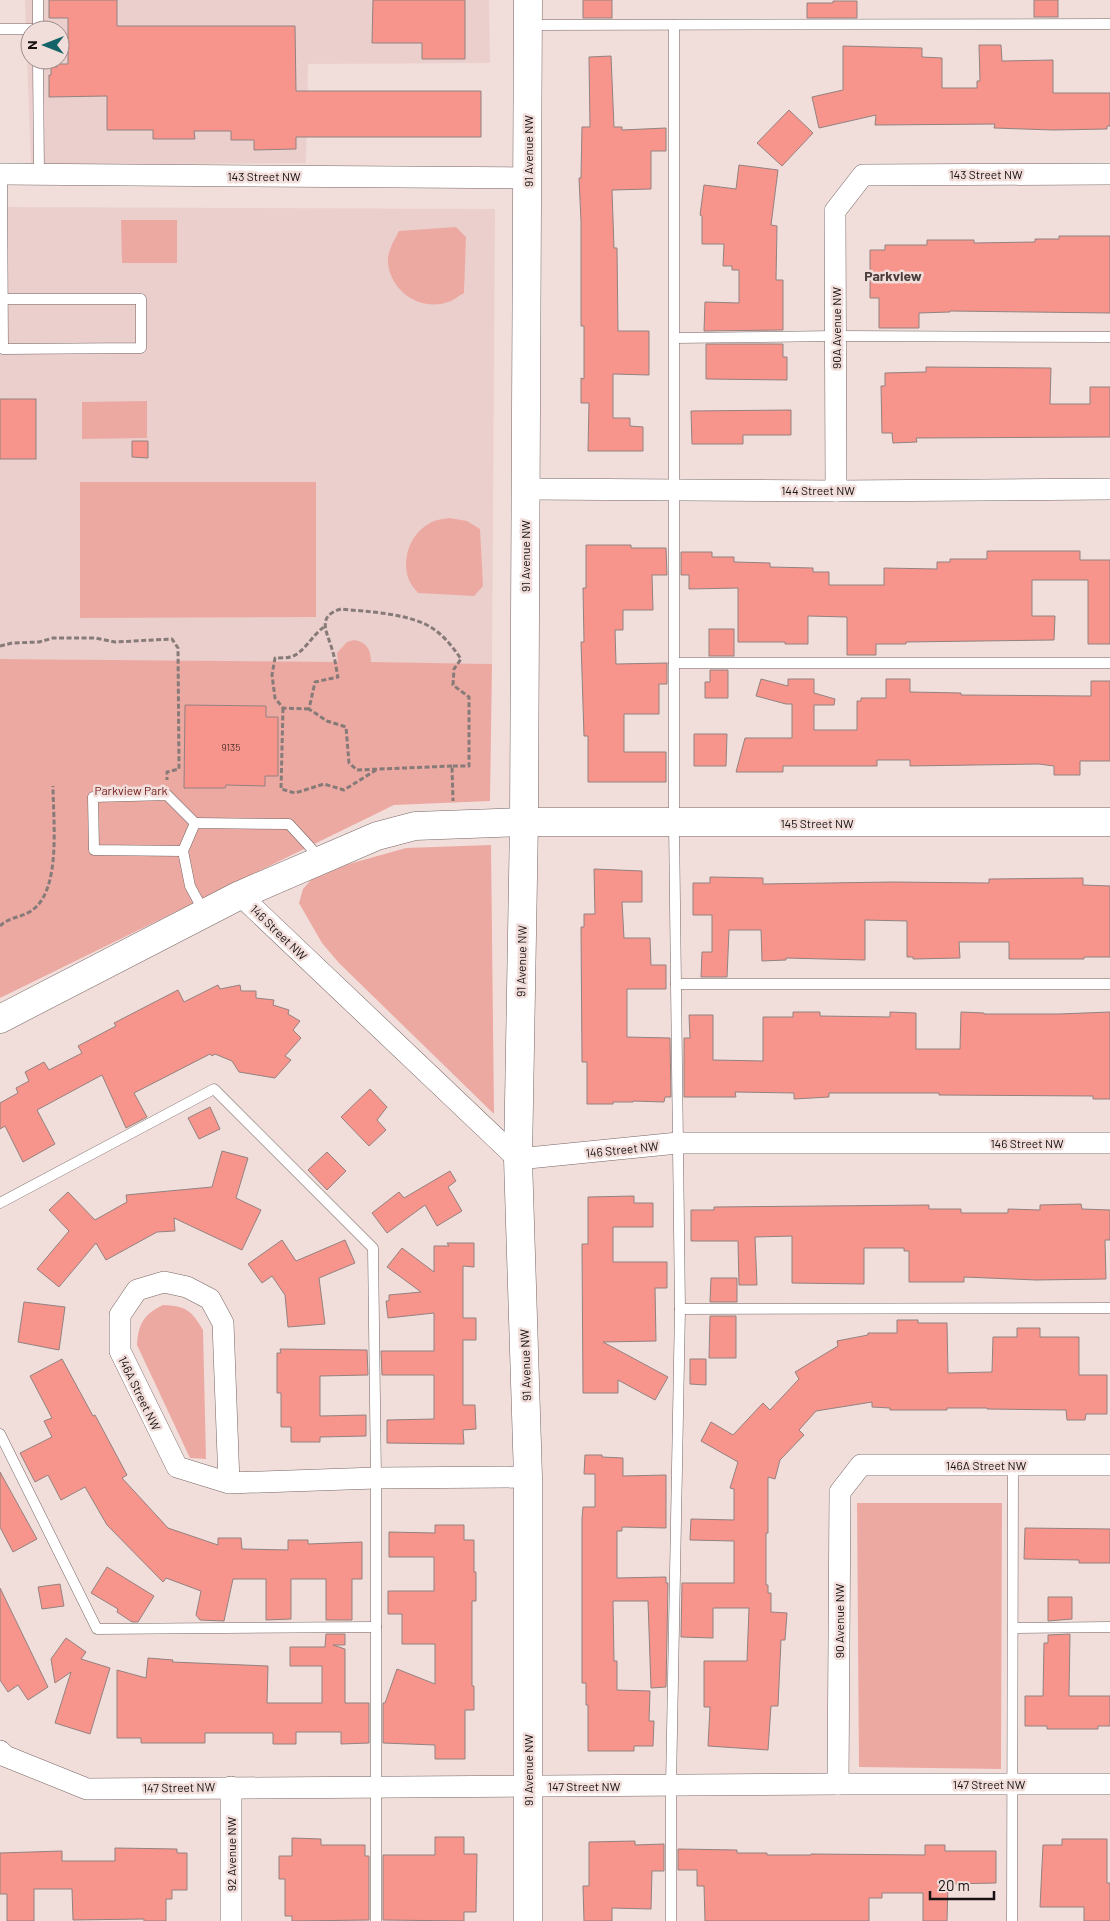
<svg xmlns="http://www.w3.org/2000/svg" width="1110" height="1921" viewBox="0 0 1110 1921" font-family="Barlow,sans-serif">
  <rect width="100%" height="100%" fill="#f1dedb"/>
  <g fill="#ebcfcc" fill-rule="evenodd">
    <path d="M25 0H489L490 63 308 64 306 163 31 165ZM30 30H60V60H30Z"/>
    <path d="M0 207 495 209 492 664 0 659Z"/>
  </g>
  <g fill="#eca9a2">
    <path d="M121 220H177V263H122Z"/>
    <path d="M456 227 466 237 464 293C460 295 455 299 451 301 423 313 391 293 388 263 387 251 394 241 399 231Z"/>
    <path d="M147 401V438L82 439V402Z"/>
    <path d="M316 482V617L80 618V482Z"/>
    <path d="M449 518 467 521 480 529 483 586 474 596 418 593C415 589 411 585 409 580 401 559 410 534 430 523 435 520 443 519 449 518Z"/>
    <path d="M354 640C367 642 371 650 371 662L492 664 490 801 394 805 0 998V659L338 662 337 653 347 642Z"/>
    <path d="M491 845 494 1114 339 963 322 943 299 903 303 889 311 880 349 864 406 848Z"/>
    <path d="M163 1305C186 1306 191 1310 203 1330L206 1459 190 1458 137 1345C138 1324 144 1314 163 1305Z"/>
    <path d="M857 1503H1002L1001 1769 859 1767Z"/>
  </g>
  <g fill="#f7948b" stroke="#938280">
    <path d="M49 0H117V26H295L296 91H481V137H296V149L254 150V140H231V131H194L195 139H153V130H107V96L49 97V75H51V67H57V64H68V18H49Z"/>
    <path d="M373 0H465V59H422V43H372Z"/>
    <rect x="583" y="0" width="29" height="18"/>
    <rect x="1034" y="0" width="24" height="17"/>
    <path d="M833 1H857V18H807V3H833Z"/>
    <path d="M979 45H1001L1002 61 1053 60V93H1110V126H1107V129L1053 130 994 128 995 124 875 125 876 115 819 128 812 97 843 90V46L922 48V57L942 58V88H977V81H980Z"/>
    <path d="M611 56 614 127H622V130L666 128V151H651V189L612 190 614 248H617L618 331H649V375L613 374V418H630V426L643 427V451H588L589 403H581V378L584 379V326H581V221L579 178H581L582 127H590L589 57Z"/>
    <path d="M789 110 813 133 782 166 757 143Z"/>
    <path d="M739 165 778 170 771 225 777 226 776 280H783V330L704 331 705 302 739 303V270H732V266H723L724 244H702V216L700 215 704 185 736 189Z"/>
    <path d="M1059 236H1110V313L950 311V312L919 313V328H879V298H870V250H885V245H927V240H974V243L1035 242V239H1059Z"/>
    <path d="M706 344H783V357H787V380L706 379Z"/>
    <path d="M926 367 1051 368 1050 404H1090V387H1110V437L916 438 917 442 893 443 892 433H882L881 386H885V373L926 372Z"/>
    <rect x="0" y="399" width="36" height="60"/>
    <path d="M791 410V435H743V444H692L691 411Z"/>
    <path d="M132 441H148V458L132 457Z"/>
    <path d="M586 545H631V548H666L667 575H652L653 610H623V630H615L616 664 667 663V684H659V714H624V752H666V782H588V736H584L581 642H584L583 588H586Z"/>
    <path d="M987 551H1080V560H1110V644H1088V580H1032V616H1055L1054 640 906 642V644H876V655H847V617L808 616V644H785V642H738V588L689 589V575H681V552H712V557H734V562L770 563V567L813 568V572H829V585H884V568L937 569V562H950V559H987Z"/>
    <rect x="709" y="629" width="25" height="27"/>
    <path d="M710 670H728V698H705V682H710Z"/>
    <path d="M761 679 788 686V679H814V693L835 699 834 705H814V730H857V701H861V698H886V679H910V692L961 693V695L1091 696V681H1110V761H1080V775H1054V766L1039 764 910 766V760H877V766H783V772H736L745 738H792V704H786L756 696Z"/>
    <path d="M185 705 266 706V717H278V776H265V786L226 785 225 788H184Z"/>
    <path d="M694 734H727L726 766H694Z"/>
    <path d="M594 869 642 871V902H622L624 938H650L651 965H666V989H627V1037L670 1038 671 1097H665L664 1102 633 1101V1102H613V1104H587V1062H582L581 927H584V914H595Z"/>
    <path d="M710 877 763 878V884L892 882 989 883V879L1083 878V885L1110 886V957H1084V959H1009V942H959L960 958 913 959V957H907V921L865 920V960L786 958V960L762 961 761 930H729L727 977H701L702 952H712V915H693V883H710Z"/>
    <path d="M218 985 220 989 240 985 241 991H256V998L274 1000 273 1005 289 1010 288 1014 300 1021 293 1030 301 1038 285 1056 291 1060 275 1078 239 1072 232 1061 215 1054 212 1056 210 1054 134 1093 147 1117 126 1128 102 1075 37 1110 55 1144 23 1162 5 1126 0 1129V1103L18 1093 16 1088 29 1081 25 1072 44 1062 49 1070 82 1053 78 1046 116 1026 114 1023 178 990 184 1002Z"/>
    <path d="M793 1012H820V1016L890 1017V1012L916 1013V1049H960L961 1012 984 1013V1014H1059L1110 1012V1099H1093V1096L939 1095V1093H829V1097L794 1099V1093L735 1092 736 1097H684V1038H690L689 1015H713V1060L763 1061V1017H793Z"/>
    <path d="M370 1089 387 1107 377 1120 386 1130 369 1146 341 1117Z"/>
    <path d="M210 1107 220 1129 199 1139 188 1118Z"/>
    <path d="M222 1151 248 1158 236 1198 261 1210 242 1250 174 1218 175 1231 157 1232 106 1260 96 1243 59 1287 37 1269 69 1231 49 1210 68 1192 95 1220 127 1202 126 1195 212 1187Z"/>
    <path d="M327 1152 346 1171 327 1190 308 1170Z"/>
    <path d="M450 1171 456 1181 448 1187 462 1211 437 1226 425 1205 387 1233 372 1213 399 1192 404 1198Z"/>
    <path d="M634 1196V1203H653V1227H613V1262H667V1288H655L656 1341 603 1342 668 1377 655 1400 618 1380V1393H583L582 1244H588V1197Z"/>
    <path d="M1081 1204 1082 1209 1110 1210V1240H1105L1106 1279 1036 1280 964 1277V1282H909V1251H904V1248H864V1284L792 1283V1236L755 1237 757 1285H739L738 1241H691V1210H714V1207L929 1205V1209H961V1213H1008V1209L1040 1210V1205Z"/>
    <path d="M282 1240 296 1261 345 1240 355 1263 319 1278 325 1324 288 1327 285 1295 272 1276 262 1283 248 1264Z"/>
    <path d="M447 1243H474V1267L463 1266V1318H476V1340H463V1405H475L476 1429 463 1430 464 1444 387 1443V1420L434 1419V1375H382L381 1351H434V1313L388 1318 386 1301H389V1295L421 1292 387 1267 402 1248 434 1272V1246H449Z"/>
    <path d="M711 1278H737V1302H710Z"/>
    <path d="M24 1302 65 1307 59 1350 18 1342Z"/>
    <path d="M710 1316H736V1358H709Z"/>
    <path d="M897 1320H918V1323H947L948 1373 992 1372 993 1337H1017V1328H1040V1337H1079V1375H1107V1414H1086L1085 1420H1067L1066 1410 987 1409V1408H947V1410H890V1408L872 1407V1402L816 1411 799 1430 804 1435 780 1460 775 1479 768 1477V1533H766V1585H768V1593H771V1612L787 1613 785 1640H781L778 1706H771L768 1750 708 1746 710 1707H704V1661H747L749 1608H713V1638L681 1637 682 1583H734V1541L690 1540 691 1519 734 1520V1489L730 1488 738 1462 701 1441 711 1422 733 1435 763 1403 770 1410 799 1379 795 1372 838 1346 837 1341 868 1335V1333H897Z"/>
    <path d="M280 1349 367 1350 368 1375 320 1376V1416L366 1415V1436L320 1437V1442H291V1427H281V1393H277V1353H281Z"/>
    <path d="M62 1359 93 1416 95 1415 127 1475 122 1478 168 1528 218 1545V1538H241L242 1549 288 1550V1540H308V1544L362 1542V1579H352V1620H326V1579H291V1619L266 1620V1579H233L224 1621 200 1620 196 1615 201 1591 166 1578 163 1582 107 1525 85 1487 61 1500 48 1475 35 1482 20 1453 52 1437 44 1421 52 1418 30 1376Z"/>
    <path d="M690 1359H706V1385L690 1384Z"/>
    <path d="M585 1455H602V1457L623 1458V1476L666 1475V1528L622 1527V1531H617V1578L666 1577V1583H668L666 1687 651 1688 648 1601H613L614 1661H617V1690L650 1691 649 1721H654L653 1746H634V1751H588V1705H586V1683H582V1518L583 1507H595V1474H584Z"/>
    <path d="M0 1472 37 1539 13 1552 0 1527Z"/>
    <path d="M435 1525H464V1540H474V1572H476V1601H472V1686H474V1710H465V1759H435V1745L383 1743V1703H385L397 1669 435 1684V1644H402V1614H388V1591H434V1557H389V1532L435 1533Z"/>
    <path d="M1025 1528 1110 1529V1563H1079V1560L1024 1559Z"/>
    <path d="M107 1567 154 1596 138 1622H132L117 1612 118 1609 91 1593Z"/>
    <path d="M60 1584 64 1606 42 1609 38 1587Z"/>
    <path d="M0 1588 48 1687 28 1700 18 1685 8 1692 0 1680Z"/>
    <path d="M1048 1597H1072V1619L1048 1621Z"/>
    <path d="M326 1634H345V1645H333L345 1649V1703H369V1743L341 1744V1732H296V1744H273V1733H205V1743H141V1738H117V1670L146 1678 148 1658 173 1660 172 1662 268 1666 267 1703H322V1666H290V1647H325Z"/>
    <path d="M1070 1634 1069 1696H1110V1726H1098V1729H1047V1726H1025V1696H1043L1044 1643H1048V1635Z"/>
    <path d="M66 1638 86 1652 81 1659 110 1668 90 1734 55 1723 71 1672 55 1683 51 1659Z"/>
    <path d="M435 1837H464V1854H477L476 1912H464V1921L383 1920V1855H435Z"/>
    <path d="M292 1838 321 1839V1845H365V1856H369V1920L292 1921V1916H285V1879H279V1856H292Z"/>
    <path d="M1062 1839H1107V1883H1110V1921H1084V1907H1040L1043 1845H1062Z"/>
    <path d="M635 1841V1845L664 1844V1871H652L651 1909 612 1908V1921H584L583 1886H589V1842Z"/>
    <path d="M925 1845H945V1851H996V1883L948 1884 947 1921H923V1893H882V1898H869V1921H705L704 1886H697V1870H678V1849L737 1850V1853H767V1855H811V1854L925 1855Z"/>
    <path d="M115 1848 177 1849V1853H187V1890H172V1899H166V1921H144V1919L73 1920 72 1889H34V1921H7V1894H0V1853L62 1851V1861H115Z"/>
  </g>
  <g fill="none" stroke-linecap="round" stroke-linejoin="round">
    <g stroke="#766664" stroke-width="11">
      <g id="lane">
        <path d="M38 0V30"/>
        <path d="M529 25 1110 24"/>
        <path d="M674 25V823L680 1309 1110 1308"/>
        <path d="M0 29H38"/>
        <path d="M38 60 39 175"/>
        <path d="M2 174 3 349 141 348V299H4"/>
        <path d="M675 338 835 336 1110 337"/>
        <path d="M674 663H1110"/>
        <path d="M183 851 94 850 93 797 167 795 195 823"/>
        <path d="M204 912 190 886 183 851 195 823 289 824 321 859"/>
        <path d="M676 984H1110"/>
        <path d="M0 1203 214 1089 373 1248 376 1478V1921"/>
        <path d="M0 1434 97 1629 376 1627"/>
        <path d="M1013 1628 1110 1627"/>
        <path d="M671 1921V1785L680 1309"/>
        <path d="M1012 1921 1013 1465"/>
      </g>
    </g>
    <g stroke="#766664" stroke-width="22">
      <g id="street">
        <path d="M0 174 527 178"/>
        <path d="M526 489 836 491 1110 489"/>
        <path d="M836 491 835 211 863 175 1110 174"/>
        <path d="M240 895 518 1159 678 1143H1110"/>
        <path d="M229 1483 223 1323 210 1299 187 1287 164 1282 137 1290 120 1315V1351L177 1467 229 1483 376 1478 528 1477"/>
        <path d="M0 1751 5 1756 87 1789 838 1784H1110"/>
        <path d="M838 1784 840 1492 861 1465H1110"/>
        <path d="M231 1787V1921"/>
      </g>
    </g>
    <g stroke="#766664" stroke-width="29">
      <g id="secondary">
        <path d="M528 0 524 822 518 1159 528 1477V1921"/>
        <path d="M0 1019 240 895 377 836 415 826 524 822H1110"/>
      </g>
    </g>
    <g stroke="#877b79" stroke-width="3" stroke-dasharray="5 2.5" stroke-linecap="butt">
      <path d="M0 646 12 643 39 642 53 638H95L115 642 172 639 178 648 179 769 167 772V780"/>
      <path d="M283 708 281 789 295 793 324 784 344 790 376 770"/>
      <path d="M309 709 283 708 275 698 272 675 275 658C280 658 286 658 291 657 305 652 312 635 324 627"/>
      <path d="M452 766 357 770 349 763 346 727 327 721 309 709 315 682 338 677C336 668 335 658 332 649 327 632 316 616 341 609 369 612 412 613 435 630 446 638 454 649 461 659L454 669 453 685 469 697V766H452L453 801"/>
      <path d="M0 926C9 917 20 918 31 911 62 891 53 820 53 786"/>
    </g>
    <use href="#lane" stroke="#fff" stroke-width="10"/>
    <use href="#street" stroke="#fff" stroke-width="21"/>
    <use href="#secondary" stroke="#fff" stroke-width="28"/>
  </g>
  <g text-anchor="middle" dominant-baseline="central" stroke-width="5" stroke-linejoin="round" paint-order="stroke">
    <g font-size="10" fill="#4f3230">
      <text x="231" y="747">9135</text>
    </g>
    <g font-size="12" fill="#171111" stroke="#f1dedb">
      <text transform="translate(528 151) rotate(-90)">91 Avenue NW</text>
      <text x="986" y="174">143 Street NW</text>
      <text x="264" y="176">143 Street NW</text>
      <text transform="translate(836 328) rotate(-90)">90A Avenue NW</text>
      <text x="818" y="490">144 Street NW</text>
      <text transform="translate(525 556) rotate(-90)">91 Avenue NW</text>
      <text x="817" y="823">145 Street NW</text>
      <text transform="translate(279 932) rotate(44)">146 Street NW</text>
      <text transform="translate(521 961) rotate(-89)">91 Avenue NW</text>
      <text x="1027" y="1143">146 Street NW</text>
      <text transform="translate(622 1149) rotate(-6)">146 Street NW</text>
      <text transform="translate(525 1365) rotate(-92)">91 Avenue NW</text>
      <text transform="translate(140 1393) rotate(64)">146A Street NW</text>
      <text x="986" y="1465">146A Street NW</text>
      <text transform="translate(839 1621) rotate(-90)">90 Avenue NW</text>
      <text transform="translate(528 1770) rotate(-90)">91 Avenue NW</text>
      <text x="989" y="1784">147 Street NW</text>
      <text x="584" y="1786">147 Street NW</text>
      <text transform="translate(179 1787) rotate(-1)">147 Street NW</text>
      <text transform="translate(231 1854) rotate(-90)">92 Avenue NW</text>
    </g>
    <g font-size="12" fill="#6f1818" stroke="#f1dedb">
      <text x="131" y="790">Parkview Park</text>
    </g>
    <g font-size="14" font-weight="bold" fill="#4c3e3c" stroke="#f1dedb">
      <text x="893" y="275">Parkview</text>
    </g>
  </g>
  <g transform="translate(45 45) rotate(270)"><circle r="24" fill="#f1dedb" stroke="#9a8c8a"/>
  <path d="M0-4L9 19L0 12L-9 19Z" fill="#146369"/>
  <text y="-8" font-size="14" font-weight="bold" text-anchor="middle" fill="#171111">N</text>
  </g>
  <path d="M930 1891v8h64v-8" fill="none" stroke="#171111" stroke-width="2.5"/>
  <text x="938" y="1891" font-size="15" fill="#171111" stroke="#f1dedb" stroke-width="4" paint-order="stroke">20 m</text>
</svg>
